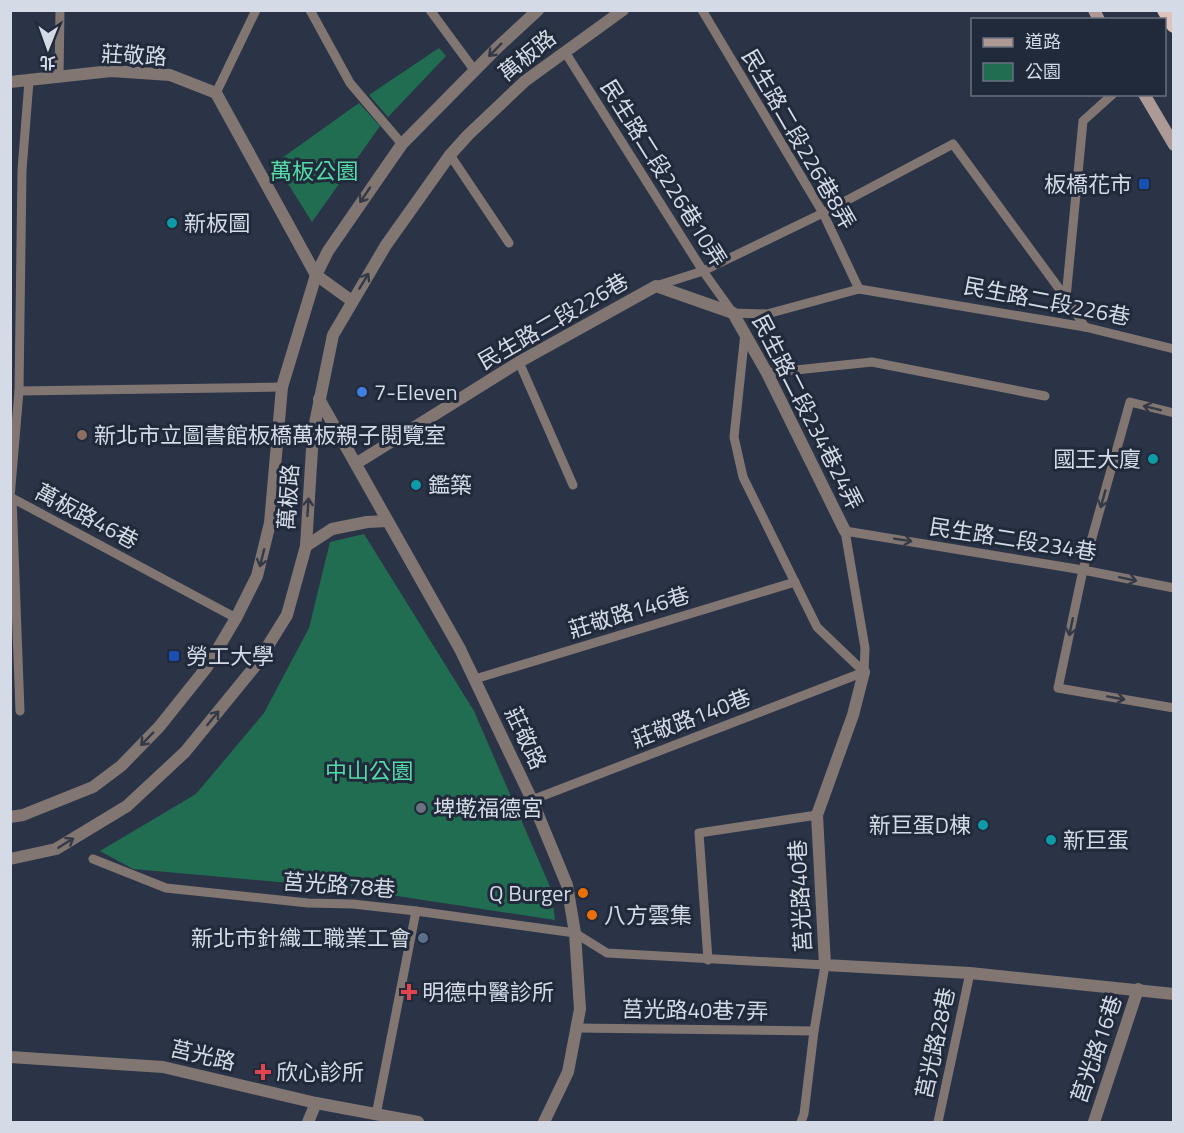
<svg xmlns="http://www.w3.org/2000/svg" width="1184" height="1133" viewBox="0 0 1184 1133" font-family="'Titillium Web','Noto Sans TC',sans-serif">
  <rect width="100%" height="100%" fill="#2b3446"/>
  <g fill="#216d51">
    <path d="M439 48 446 56 388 117 369 95Z"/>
    <path d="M359 103 380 126 312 222 275 163Z"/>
    <path d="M364 534 474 711 551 889 555 920 345 888 133 869 100 851 196 794 264 713 309 628 330 542Z"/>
  </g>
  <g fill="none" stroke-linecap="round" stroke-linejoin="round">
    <g stroke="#827673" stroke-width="9">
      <path d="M310 10 350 83 402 144"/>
      <path d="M430 10 475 71"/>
      <path d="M702 10 823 213 859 289"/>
      <path d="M565 52 703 271 733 313 767 314 859 289 1085 327 1174 349"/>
      <path d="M59 77 60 10"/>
      <path d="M29 81 22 170 19 391 282 387"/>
      <path d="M216 93 256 10"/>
      <path d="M450 155 509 243"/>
      <path d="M656 286 703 271 823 213 953 144 1066 298 1085 327"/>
      <path d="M1066 298 1083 121 1113 94"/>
      <path d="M745 333 734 437 743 477 817 627 864 672"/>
      <path d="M519 362 573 485"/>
      <path d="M767 373 872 362 1045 396"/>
      <path d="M1174 413 1130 402 1083 570 1058 688 1174 708"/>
      <path d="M10 498 19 391"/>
      <path d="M864 672 865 648 845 531 1083 570 1174 588"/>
      <path d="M475 679 795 582"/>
      <path d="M20 711 12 498 236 618"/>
      <path d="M532 800 864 672"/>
      <path d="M93 859 166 888 308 903 353 904 416 911 376 1115"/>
      <path d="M416 911 575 933 607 953 825 965 814 1031 804 1114 801 1122"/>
      <path d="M708 960 699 833 817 815"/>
      <path d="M576 1028 814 1031"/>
      <path d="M938 1122 970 973"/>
    </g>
    <g stroke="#827673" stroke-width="12">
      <path d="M10 82 111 71 170 75 216 93 316 275 352 301"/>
      <path d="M319 399 460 649 532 800 567 885 575 933 580 1009 568 1072 544 1122"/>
      <path d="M357 463 519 362 656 286 733 313 767 373 845 531"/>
      <path d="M306 546 332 529 367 522 387 521"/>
      <path d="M864 672 853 715 817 815 825 965 970 973 1174 994"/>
      <path d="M10 1057 163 1067 316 1103 418 1122"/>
      <path d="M308 1122 316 1103"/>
      <path d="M1094 1122 1138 989"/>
    </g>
    <g stroke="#827673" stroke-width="12">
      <path d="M10 817 23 815 93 787 121 766 159 727 207 667 236 618 257 576 270 523 282 387 316 275 328 251 402 144 498 47 538 10"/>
      <path d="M10 859 56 849 127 806 185 752 256 665 287 615 306 546 313 433 333 335 386 245 450 155 468 135 525 81 623 10"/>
    </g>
    <g stroke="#ad9a96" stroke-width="12">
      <path d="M1094 10 1099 20"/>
      <path d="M1144 94 1174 145"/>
    </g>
    <path stroke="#dec3bd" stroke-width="16" d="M1165 10 1174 25"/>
  </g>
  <defs><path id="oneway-shaft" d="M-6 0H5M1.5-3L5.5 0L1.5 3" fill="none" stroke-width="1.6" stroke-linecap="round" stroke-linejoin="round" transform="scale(1.5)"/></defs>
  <g stroke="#343946">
    <use href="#oneway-shaft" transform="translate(495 50) rotate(135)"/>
    <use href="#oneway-shaft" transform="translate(365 195) rotate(124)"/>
    <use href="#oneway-shaft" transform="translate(364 281) rotate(-59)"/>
    <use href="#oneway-shaft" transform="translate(1152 408) rotate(-166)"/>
    <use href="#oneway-shaft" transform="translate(1103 499) rotate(106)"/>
    <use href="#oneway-shaft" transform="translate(308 507) rotate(-86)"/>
    <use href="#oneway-shaft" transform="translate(903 540) rotate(9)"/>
    <use href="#oneway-shaft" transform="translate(262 558) rotate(104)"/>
    <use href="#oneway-shaft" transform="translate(1128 579) rotate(12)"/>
    <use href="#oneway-shaft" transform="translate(1071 627) rotate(102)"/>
    <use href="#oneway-shaft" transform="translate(1116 698) rotate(10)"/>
    <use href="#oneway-shaft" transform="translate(213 718) rotate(-51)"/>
    <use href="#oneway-shaft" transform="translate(147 739) rotate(134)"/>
    <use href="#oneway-shaft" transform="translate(66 843) rotate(-32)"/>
  </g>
  <g fill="#1a4fb4" stroke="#212a3b" stroke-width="2">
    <rect x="1138" y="178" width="12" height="12" rx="3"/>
    <rect x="168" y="650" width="12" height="12" rx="3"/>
  </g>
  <g fill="#0f9aa8" stroke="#212a3b" stroke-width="2">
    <circle cx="172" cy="223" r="6"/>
    <circle cx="1153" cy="459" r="6"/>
    <circle cx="416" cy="485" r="6"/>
    <circle cx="983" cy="825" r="6"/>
    <circle cx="1051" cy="840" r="6"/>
  </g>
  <circle fill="#3f7fe0" stroke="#212a3b" stroke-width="2" cx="362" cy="392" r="6"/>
  <circle fill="#8d6e63" stroke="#212a3b" stroke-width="2" cx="82" cy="435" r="6"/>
  <circle fill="#6b7280" stroke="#212a3b" stroke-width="2" cx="421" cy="808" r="6"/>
  <g fill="#e8710a" stroke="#212a3b" stroke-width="2">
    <circle cx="583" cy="893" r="6"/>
    <circle cx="592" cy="915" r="6"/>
  </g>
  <circle fill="#5c6f8a" stroke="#212a3b" stroke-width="2" cx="423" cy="938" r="6"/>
  <g fill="#e0444e" stroke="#212a3b" stroke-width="2">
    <path d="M406 983h6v6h6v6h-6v6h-6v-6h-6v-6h6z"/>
    <path d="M260 1063h6v6h6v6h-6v6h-6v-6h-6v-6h6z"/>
  </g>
  <g text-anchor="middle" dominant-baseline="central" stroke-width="6" stroke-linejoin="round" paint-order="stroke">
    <g font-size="22" fill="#d4dae6" stroke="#212a3b">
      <text transform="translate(134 55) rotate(3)">莊敬路</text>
      <text transform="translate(527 55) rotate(-39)">萬板路</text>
      <text transform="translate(799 139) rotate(60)">民生路二段226巷8弄</text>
      <text transform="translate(664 173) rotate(58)">民生路二段226巷10弄</text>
      <text transform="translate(1047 301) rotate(11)">民生路二段226巷</text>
      <text transform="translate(553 321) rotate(-30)">民生路二段226巷</text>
      <text transform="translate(808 412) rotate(63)">民生路二段234巷24弄</text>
      <text transform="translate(288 497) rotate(-86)">萬板路</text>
      <text transform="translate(87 516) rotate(28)">萬板路46巷</text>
      <text transform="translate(1013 539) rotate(9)">民生路二段234巷</text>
      <text transform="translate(629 612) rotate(-17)">莊敬路146巷</text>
      <text transform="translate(691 718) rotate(-21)">莊敬路140巷</text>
      <text transform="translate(526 738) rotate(65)">莊敬路</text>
      <text transform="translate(339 885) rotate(4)">莒光路78巷</text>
      <text transform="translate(800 896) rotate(-93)">莒光路40巷</text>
      <text transform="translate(695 1010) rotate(1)">莒光路40巷7弄</text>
      <text transform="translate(935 1043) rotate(-78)">莒光路28巷</text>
      <text transform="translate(1096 1049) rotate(-71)">莒光路16巷</text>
      <text transform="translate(203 1055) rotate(13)">莒光路</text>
    </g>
    <g font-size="22" fill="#55daa7" stroke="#212a3b">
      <text x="314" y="171">萬板公園</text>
      <text x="369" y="771">中山公園</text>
    </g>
    <g font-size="22" fill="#d4dae6" stroke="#212a3b" text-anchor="start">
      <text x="1132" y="184" text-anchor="end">板橋花市</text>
      <text x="184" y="223">新板圖</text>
      <text x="374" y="392">7-Eleven</text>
      <text x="94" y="435">新北市立圖書館板橋萬板親子閱覽室</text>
      <text x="1141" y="459" text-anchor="end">國王大廈</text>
      <text x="428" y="485">鑑築</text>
      <text x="186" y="656">勞工大學</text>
      <text x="433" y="808">埤墘福德宮</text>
      <text x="971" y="825" text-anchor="end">新巨蛋D棟</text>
      <text x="1063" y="840">新巨蛋</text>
      <text x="571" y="893" text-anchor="end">Q Burger</text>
      <text x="604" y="915">八方雲集</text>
      <text x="411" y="938" text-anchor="end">新北市針織工職業工會</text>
      <text x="422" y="992">明德中醫診所</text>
      <text x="276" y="1072">欣心診所</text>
    </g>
  </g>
  <rect width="1184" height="1133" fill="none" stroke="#d4dae6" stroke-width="24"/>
  <rect x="971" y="18" width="195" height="78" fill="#212a3b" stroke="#69707f" stroke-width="1.5"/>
  <rect x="983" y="38" width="30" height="9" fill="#ad9a96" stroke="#69707f" stroke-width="1.5"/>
  <text x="1025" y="48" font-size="18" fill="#d4dae6">道路</text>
  <rect x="983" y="63" width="30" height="18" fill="#216d51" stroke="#69707f" stroke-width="1.5"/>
  <text x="1025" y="78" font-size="18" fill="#d4dae6">公園</text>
  <g transform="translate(48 48) rotate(181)" stroke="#212a3b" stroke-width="4.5" paint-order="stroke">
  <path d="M0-4.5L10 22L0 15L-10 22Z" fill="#d4dae6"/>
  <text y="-9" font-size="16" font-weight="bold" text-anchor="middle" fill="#d4dae6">北</text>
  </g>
</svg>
